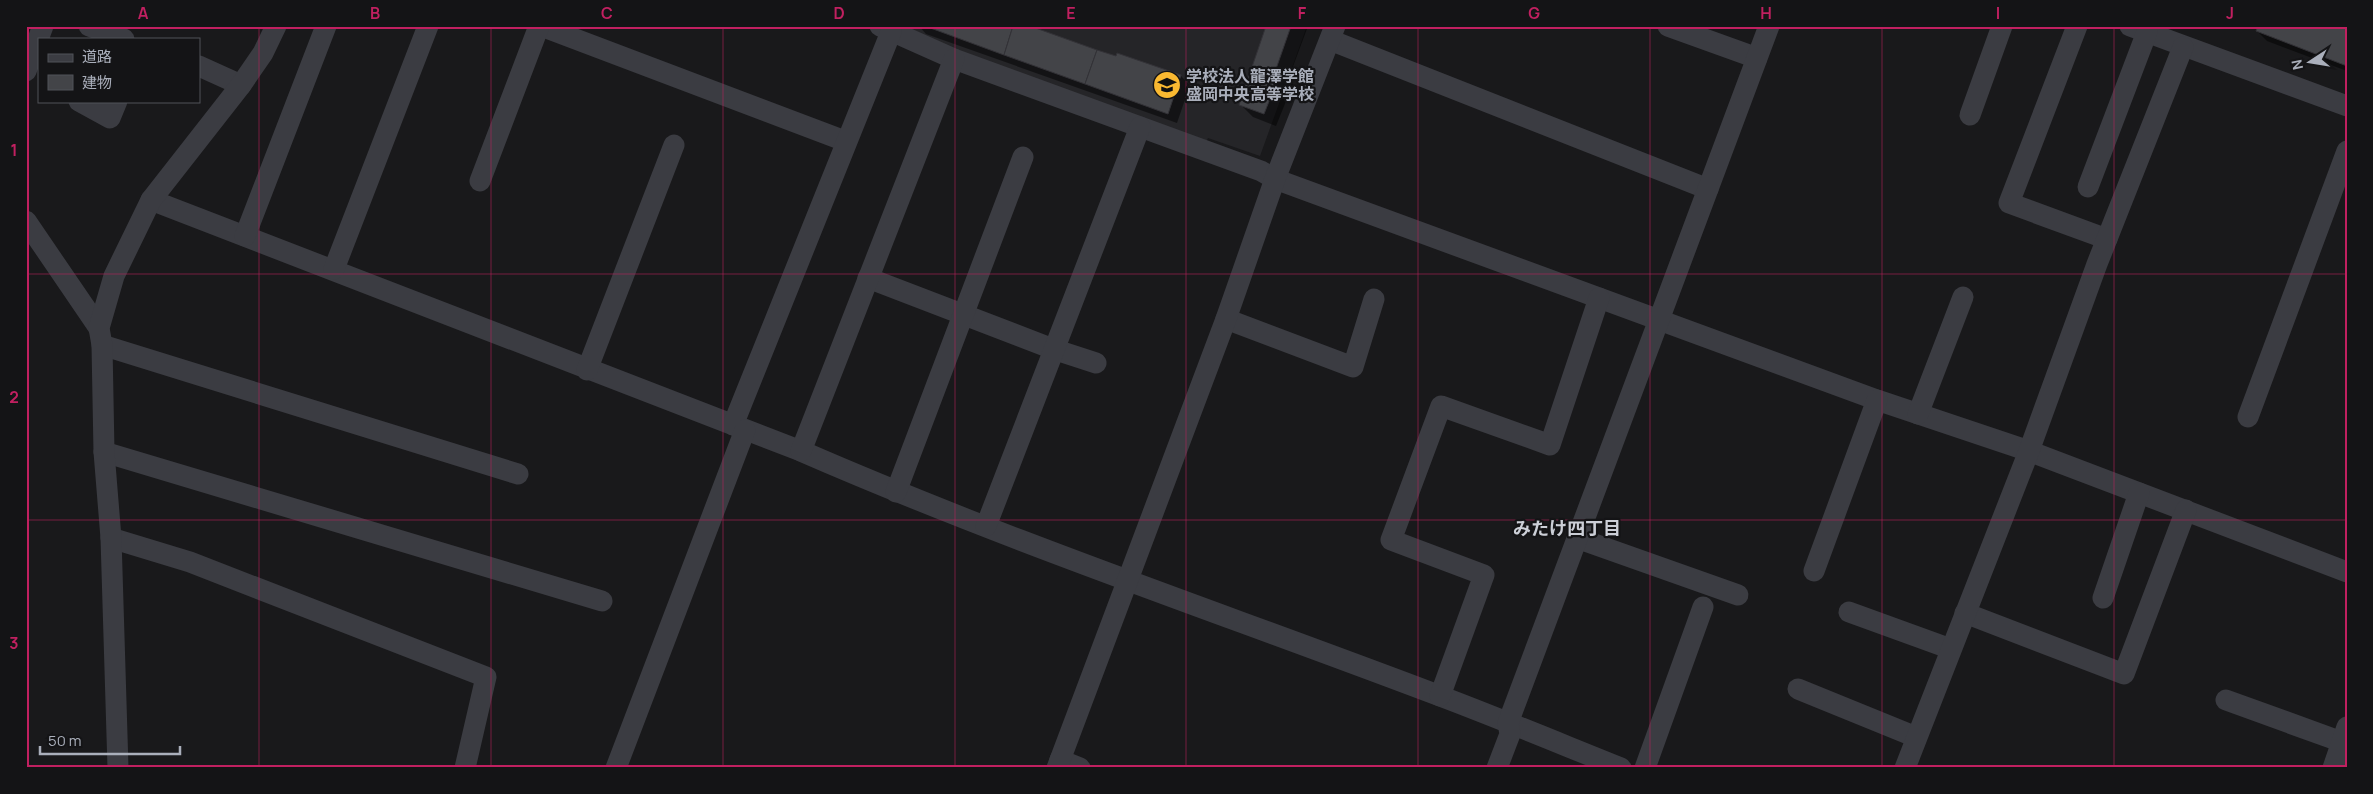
<svg xmlns="http://www.w3.org/2000/svg" width="2373" height="794" viewBox="0 0 2373 794" font-family="Manrope,'Noto Sans JP',sans-serif">
  <rect width="100%" height="100%" fill="#19191b"/>
  <path fill="#252528" d="M901 26H1307L1260 156 1208 138 1206 142 904 32Z"/>
  <g fill="#0007">
    <path d="M919 26H1030L1116 58 1181 76 1190 85 1177 123 926 34Z"/>
    <path d="M1268 26H1308L1288 80 1293 84 1276 126 1253 117 1241 105Z"/>
    <path d="M2347 26V71L2267 41 2257 31Z"/>
  </g>
  <g fill="#434448" stroke="#333237">
    <path d="M925 26H1013L1004 55Z"/>
    <path d="M1013 26H1030L1097 50 1085 84 1004 55Z"/>
    <path d="M1266 26H1291L1276 69 1281 71 1264 114 1239 105Z"/>
    <path d="M2258 26H2347V66L2256 31Z"/>
    <path d="M1097 50 1116 56 1117 53 1181 75 1168 114 1085 84Z"/>
  </g>
  <g fill="none" stroke-linecap="round" stroke-linejoin="round">
    <g stroke="#3b3c42" stroke-width="21">
      <path d="M89 26 124 39"/>
      <path d="M541 26 845 141"/>
      <path d="M880 26 954 59 1261 171 1275 179 1877 400 2029 451 2347 572"/>
      <path d="M1668 26 1757 58"/>
      <path d="M2077 26 2009 203 2107 239"/>
      <path d="M2130 26 2347 106"/>
      <path d="M1330 40 1708 189"/>
      <path d="M199 66 241 85"/>
      <path d="M26 71 43 26"/>
      <path d="M79 101 110 118 117 101"/>
      <path d="M1970 115 2002 26"/>
      <path d="M480 181 539 26"/>
      <path d="M2088 187 2147 32"/>
      <path d="M151 200 801 451C1010 542 1227 615 1440 696 1501 719 1561 744 1621 768"/>
      <path d="M26 221 99 328"/>
      <path d="M245 236 326 26"/>
      <path d="M334 269 428 26"/>
      <path d="M868 278 1053 349 1096 363"/>
      <path d="M1226 319 1353 367 1374 299"/>
      <path d="M102 345 518 474"/>
      <path d="M587 370 674 145"/>
      <path d="M1918 414 1963 297"/>
      <path d="M2248 417 2347 151"/>
      <path d="M733 425 891 32"/>
      <path d="M801 451 954 59"/>
      <path d="M104 452 602 601"/>
      <path d="M896 492 1023 157"/>
      <path d="M986 526 1140 127"/>
      <path d="M111 538 190 562 486 677 465 768"/>
      <path d="M1577 538 1738 595"/>
      <path d="M1814 571 1877 400"/>
      <path d="M2103 598 2139 493"/>
      <path d="M1849 612 1951 649"/>
      <path d="M1965 613 2124 674 2186 510"/>
      <path d="M1798 689 1916 737"/>
      <path d="M1440 696 1484 575 1391 540 1441 406 1550 445 1599 298"/>
      <path d="M2226 700 2342 742"/>
      <path d="M1060 760 1080 768"/>
      <path d="M118 768 111 538 104 452 102 345 99 328 114 276 151 200 241 85 263 53 276 26"/>
      <path d="M616 768 745 430"/>
      <path d="M1057 768 1226 319 1275 179 1335 26"/>
      <path d="M1497 768 1510 734 1508 723 1769 26"/>
      <path d="M1645 768 1703 607"/>
      <path d="M1905 768 2029 451 2097 264 2183 47"/>
      <path d="M2333 768 2347 727"/>
    </g>
  </g>
  <path fill="none" stroke="#c12060" stroke-width="1" stroke-opacity="0.55" d="M259 26V768M491 26V768M723 26V768M955 26V768M1186 26V768M1418 26V768M1650 26V768M1882 26V768M2114 26V768M26 274H2347M26 520H2347"/>
  <defs>
    <g id="school-disc" transform="scale(1.4375)"><circle r="9.5" fill="#fab931" stroke="#141416"/><path d="M0-5L7-2L0 1L-7-2ZM-4 1L0 2.5L4 1V4Q0 6-4 4Z" fill="#111"/></g>
  </defs>
  <g fill-rule="evenodd">
    <use href="#school-disc" x="1167" y="85"/>
  </g>
  <g text-anchor="middle" dominant-baseline="central" stroke-width="4.5" stroke-linejoin="round" paint-order="stroke">
    <g font-size="16" font-weight="bold" fill="#aaafbb" stroke="#141416" text-anchor="start">
      <text x="1186" y="76">学校法人龍澤学館<tspan x="1186" dy="18">盛岡中央高等学校</tspan></text>
    </g>
    <g font-size="18" font-weight="bold" fill="#cccfd7" stroke="#141416">
      <text x="1567" y="528">みたけ四丁目</text>
    </g>
  </g>
  <rect width="2373" height="794" fill="none" stroke="#141416" stroke-width="55"/>
  <rect x="38" y="38" width="162" height="65" fill="#141416" stroke="#505258"/>
  <rect x="48" y="54" width="25" height="8" fill="#3b3c42" stroke="#505258"/>
  <text x="82" y="62" font-size="15" fill="#aaafbb">道路</text>
  <rect x="48" y="75" width="25" height="15" fill="#434448" stroke="#505258"/>
  <text x="82" y="88" font-size="15" fill="#aaafbb">建物</text>
  <g transform="translate(2310 62) rotate(258)" stroke="#141416" stroke-width="4" paint-order="stroke">
  <path d="M0-4L9 19L0 12L-9 19Z" fill="#aaafbb"/>
  <text y="-8" font-size="14" font-weight="bold" text-anchor="middle" fill="#aaafbb">N</text>
  </g>
  <path d="M40 746v8h140v-8" fill="none" stroke="#aaafbb" stroke-width="2.5"/>
  <text x="48" y="746" font-size="15" fill="#aaafbb" stroke="#141416" stroke-width="4" paint-order="stroke">50 m</text>
  <rect x="28" y="28" width="2318" height="738" fill="none" stroke="#c12060" stroke-width="2"/>
  <g font-size="16" text-anchor="middle" font-weight="bold" fill="#c12060">
    <text x="143" y="19">A</text>
    <text x="375" y="19">B</text>
    <text x="607" y="19">C</text>
    <text x="839" y="19">D</text>
    <text x="1071" y="19">E</text>
    <text x="1302" y="19">F</text>
    <text x="1534" y="19">G</text>
    <text x="1766" y="19">H</text>
    <text x="1998" y="19">I</text>
    <text x="2230" y="19">J</text>
    <text x="14" y="156">1</text>
    <text x="14" y="403">2</text>
    <text x="14" y="649">3</text>
  </g>
</svg>
